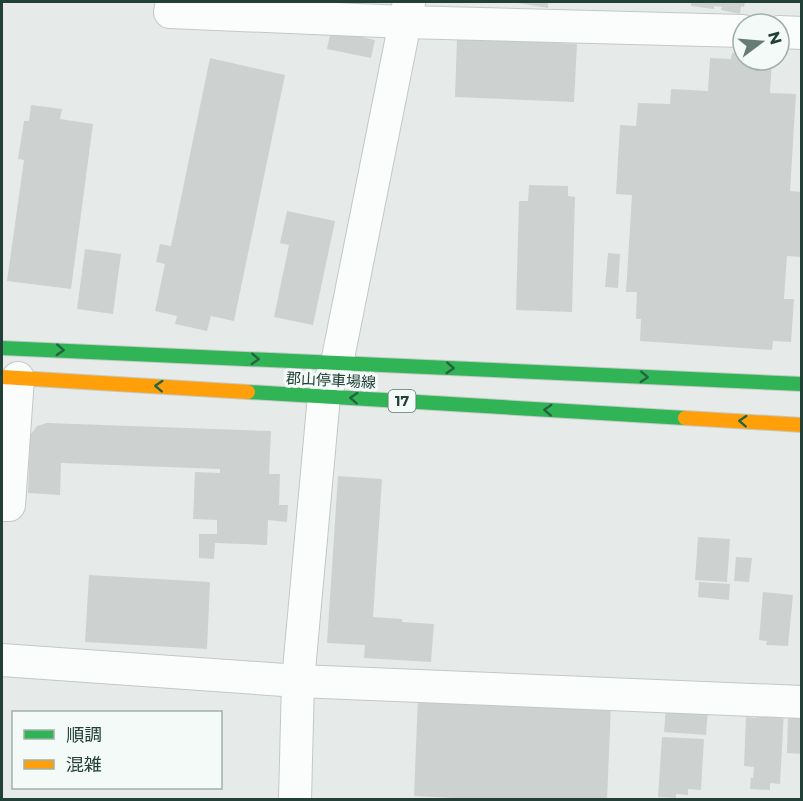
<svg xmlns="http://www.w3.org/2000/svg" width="803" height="801" viewBox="0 0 803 801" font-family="Montserrat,'Noto Sans JP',sans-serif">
  <rect width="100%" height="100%" fill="#e6ebe9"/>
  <g fill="#cdd2d0">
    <path d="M518 2H548V8L518 3Z"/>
    <path d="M691 2H745L744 7 741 6 740 14 721 10 722 7 714 6V9L691 6Z"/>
    <path d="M331 30 375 40 371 58 327 49Z"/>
    <path d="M457 38 577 44 574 102 455 97Z"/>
    <path d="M732 53 743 54V60H772L770 93 796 94 790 191 802 192V247L801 257 787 256 784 299H794L791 342 773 341 772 350 640 341 641 319H636L637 292H626L632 195 616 194 620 125 636 126 638 103 670 104 671 89 708 91 710 58 731 59Z"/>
    <path d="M210 58 285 75 234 321 211 316 207 331 175 324 177 316 155 311 165 264 156 262 160 244 171 246Z"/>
    <path d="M31 105 62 109 60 119 93 124 71 289 7 281 24 160 18 159 24 121H29Z"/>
    <path d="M529 185 568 186V196L575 197 572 312 516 310 519 201H528Z"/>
    <path d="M287 211 335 221 313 325 274 317 289 245 280 243Z"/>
    <path d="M85 249 121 254 113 314 77 309Z"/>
    <path d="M608 253 620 254 618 288 605 287Z"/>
    <path d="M47 423 271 431 269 474H280L279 505H288L287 522 268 520 267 545 215 543 214 559 199 558V534H217V520L193 519 195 472 220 473V469L61 463 60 495 28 493 30 435 37 426Z"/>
    <path d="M338 476 382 479 373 617 402 619V622L434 624 431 662 364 658 365 645 327 643Z"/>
    <path d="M698 537 730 539 727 582 695 580Z"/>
    <path d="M736 557 752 558 749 582 734 581Z"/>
    <path d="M89 575 210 582 207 649 85 642Z"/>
    <path d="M699 582 730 584 729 600 698 597Z"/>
    <path d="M763 592 793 595 788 646 766 645 767 641 759 640Z"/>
    <path d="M418 696 611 705 607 800H492L414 796Z"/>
    <path d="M666 707 708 709 706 735 664 732Z"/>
    <path d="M784 711 780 784 770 783V790L750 789 751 777 753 778 754 767 744 766 746 717 756 718 757 714Z"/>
    <path d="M788 714 802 715V754L787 753Z"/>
    <path d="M662 737 704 739 701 790 688 789V795L676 794V798L658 797Z"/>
  </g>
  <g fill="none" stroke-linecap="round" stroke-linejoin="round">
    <g stroke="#c3c8c6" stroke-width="34">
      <g id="street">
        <path d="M172 2 170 12 405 22 743 31"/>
        <path d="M779 32 802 33"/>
        <path d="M2 505H9L18 378"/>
        <path d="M2 660 298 681 802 702"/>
        <path d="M295 800 298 681 324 396 337 363 409 2"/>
      </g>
    </g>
    <g stroke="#c2cac7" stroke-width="16">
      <g id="fast">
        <path d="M2 348 802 384"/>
        <path d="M248 392 685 418"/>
      </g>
    </g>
    <g stroke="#c2cac7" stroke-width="16">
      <g id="slow">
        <path d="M2 377 248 392"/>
        <path d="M685 418 802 425"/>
      </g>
    </g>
    <use href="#street" stroke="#fbfcfc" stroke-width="32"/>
    <use href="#fast" stroke="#30b455" stroke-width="14"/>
    <use href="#slow" stroke="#ff9f0a" stroke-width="14"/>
  </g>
  <defs><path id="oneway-chevron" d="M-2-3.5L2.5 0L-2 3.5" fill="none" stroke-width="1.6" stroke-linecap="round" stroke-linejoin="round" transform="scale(1.5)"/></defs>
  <g stroke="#266340">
    <use href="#oneway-chevron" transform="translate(60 350) rotate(3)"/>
    <use href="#oneway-chevron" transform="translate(255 359) rotate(3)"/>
    <use href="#oneway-chevron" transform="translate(450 368) rotate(3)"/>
    <use href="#oneway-chevron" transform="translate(644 377) rotate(3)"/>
    <use href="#oneway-chevron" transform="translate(159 386) rotate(-177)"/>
    <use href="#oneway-chevron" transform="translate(354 398) rotate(-177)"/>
    <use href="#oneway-chevron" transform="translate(548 410) rotate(-177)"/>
    <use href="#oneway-chevron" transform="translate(743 421) rotate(-177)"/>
  </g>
  <g text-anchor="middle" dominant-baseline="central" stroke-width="6" stroke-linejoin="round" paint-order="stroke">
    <rect fill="#f4faf7" stroke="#617871" stroke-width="1.5" x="388.5" y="390" width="27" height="22" rx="4.5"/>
    <g font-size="14" font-weight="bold" fill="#224037">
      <text x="402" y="401">17</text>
    </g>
    <g font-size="15" fill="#224037" stroke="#f4faf7">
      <text transform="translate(331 380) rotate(3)">郡山停車場線</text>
    </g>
  </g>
  <rect width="803" height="801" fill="none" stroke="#224037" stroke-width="6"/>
  <rect x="12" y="711" width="210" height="78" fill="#f4faf7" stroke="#a0b0aa" stroke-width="1.5"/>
  <rect x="24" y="730" width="30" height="9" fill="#30b455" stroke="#a0b0aa" stroke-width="1.5"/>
  <text x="66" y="741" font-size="18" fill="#224037">順調</text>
  <rect x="24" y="760" width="30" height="9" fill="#ff9f0a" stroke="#a0b0aa" stroke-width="1.5"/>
  <text x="66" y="771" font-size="18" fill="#224037">混雑</text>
  <g transform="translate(761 42) rotate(74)"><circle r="28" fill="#f4faf7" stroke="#a0b0aa" stroke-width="1.5"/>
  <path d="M0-4.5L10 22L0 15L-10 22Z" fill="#677c75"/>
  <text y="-9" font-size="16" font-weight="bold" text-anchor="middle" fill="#224037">N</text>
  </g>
</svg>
